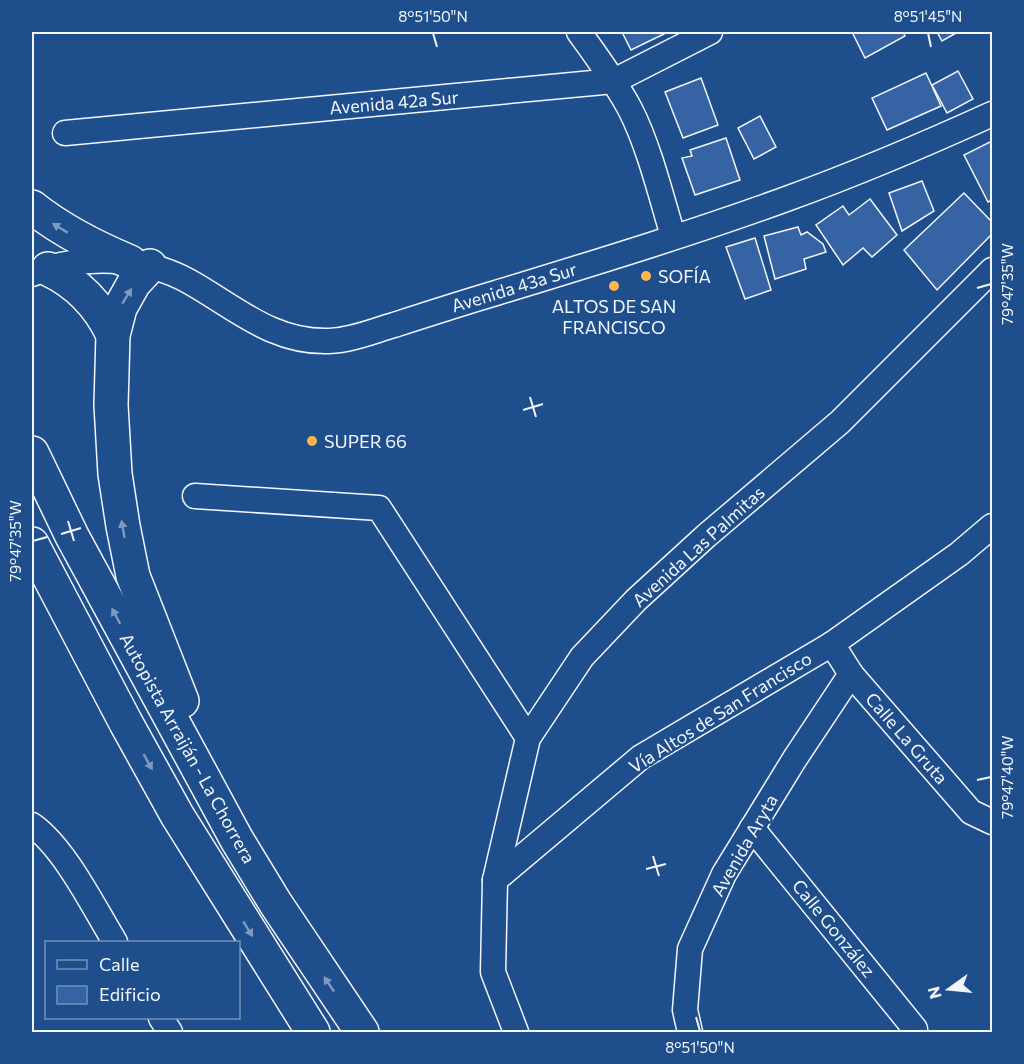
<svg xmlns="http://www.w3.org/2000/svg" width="1024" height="1064" viewBox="0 0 1024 1064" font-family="Commissioner,sans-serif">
  <rect width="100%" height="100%" fill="#1f4e8c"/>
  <g fill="#3563a3" stroke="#f2f6ff" stroke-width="1.5">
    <path d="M622 32H668L631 50Z"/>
    <path d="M852 32H903L905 36 865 58Z"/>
    <path d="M937 32H958L942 41Z"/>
    <path d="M958 71 973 99 947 113 932 85Z"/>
    <path d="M926 73 941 106 887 130 872 98Z"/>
    <path d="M701 78 718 125 683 138 665 92Z"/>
    <path d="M760 116 776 147 754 159 738 128Z"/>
    <path d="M726 138 740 180 695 195 682 158 692 156 690 150Z"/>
    <path d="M992 141V200L988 202 964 155Z"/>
    <path d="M922 181 934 211 902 231 889 193Z"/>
    <path d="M964 193 992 222V234L937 290 904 250Z"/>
    <path d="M870 199 897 235 872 257 863 248 843 265 816 225 843 206 849 215Z"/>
    <path d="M798 227 801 235 807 232 823 244 826 252 804 259 806 269 775 279 764 236Z"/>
    <path d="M755 238 771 290 745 299 726 247Z"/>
  </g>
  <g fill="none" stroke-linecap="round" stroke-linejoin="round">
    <g stroke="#f2f6ff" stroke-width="27">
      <g id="minor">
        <path d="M579 32C597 57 615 81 630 109 649 146 661 196 673 236"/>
        <path d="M65 133 614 81 710 32"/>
        <path d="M32 274C81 254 144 256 190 282 236 308 273 343 329 341 352 340 373 331 394 325 428 314 462 303 496 293 594 263 693 233 789 198 858 173 926 144 992 114"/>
        <path d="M195 496 379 508 528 738"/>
        <path d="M832 644 851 674 971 812 992 822"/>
        <path d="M32 825C65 848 94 908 115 942"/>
        <path d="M752 828 915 1029"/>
        <path d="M495 880 528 738 582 657 636 600 706 536 840 422 992 270"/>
        <path d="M161 1018 170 1032"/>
        <path d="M516 1032 493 972 495 880 641 757 832 644 959 554 992 526"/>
        <path d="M690 1032 685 1010 690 949 724 874 794 760 851 674"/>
      </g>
    </g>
    <g stroke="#f2f6ff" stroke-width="36">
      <g id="highway">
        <path d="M32 207C62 231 94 247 130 262"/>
        <path d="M150 266 134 283 120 308 113 335 111 405 115 474 123 526 133 576 182 701"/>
        <path d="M48 269C78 283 99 305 113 335"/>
        <path d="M32 453 72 536 237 840 276 904 362 1032"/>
        <path d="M32 544 126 723 177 815 313 1032"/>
      </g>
    </g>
    <use href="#minor" stroke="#1f4e8c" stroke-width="24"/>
    <use href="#highway" stroke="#1f4e8c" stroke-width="33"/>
  </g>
  <defs><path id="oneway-solid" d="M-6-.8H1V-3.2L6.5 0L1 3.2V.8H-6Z" transform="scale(1.5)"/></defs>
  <g fill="#7e9ac0">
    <use href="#oneway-solid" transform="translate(60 228) rotate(-149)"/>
    <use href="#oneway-solid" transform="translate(127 296) rotate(-59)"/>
    <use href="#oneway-solid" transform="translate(123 529) rotate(-100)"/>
    <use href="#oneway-solid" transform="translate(116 616) rotate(-118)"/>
    <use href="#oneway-solid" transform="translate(148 762) rotate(61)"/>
    <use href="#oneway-solid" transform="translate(248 929) rotate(58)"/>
    <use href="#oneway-solid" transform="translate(329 984) rotate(-124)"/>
  </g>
  <path fill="none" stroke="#f2f6ff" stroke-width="2" d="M433 33 437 47M928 33 931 47M977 288 991 284M530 397 536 417M523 410 543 404M68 521 74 541M61 534 81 528M33 541 47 537M977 780 991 777M653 856 659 876M646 869 666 864M696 1017 700 1031"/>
  <g fill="#ffb74d" stroke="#1f4e8c" stroke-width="2">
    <circle cx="646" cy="276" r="6"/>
    <circle cx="614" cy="286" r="6"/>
    <circle cx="312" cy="441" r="6"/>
  </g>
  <g text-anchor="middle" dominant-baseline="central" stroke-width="4.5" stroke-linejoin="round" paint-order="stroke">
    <g font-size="18" fill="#f2f6ff" stroke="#1f4e8c">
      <text transform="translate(394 102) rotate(-5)">Avenida 42a Sur</text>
      <text transform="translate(514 287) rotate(-17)">Avenida 43a Sur</text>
      <text transform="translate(698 546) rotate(-42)">Avenida Las Palmitas</text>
      <text transform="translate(720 712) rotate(-32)">Vía Altos de San Francisco</text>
      <text transform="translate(907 738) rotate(49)">Calle La Gruta</text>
      <text transform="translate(188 748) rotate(61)">Autopista Arraiján - La Chorrera</text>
      <text transform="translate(744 845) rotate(-60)">Avenida Aryta</text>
      <text transform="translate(834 928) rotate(51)">Calle González</text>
    </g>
    <g font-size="18" fill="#f2f6ff" stroke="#1f4e8c" text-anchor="start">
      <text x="658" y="276">SOFÍA</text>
      <text x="614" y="306" text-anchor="middle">ALTOS DE SAN<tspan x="614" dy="21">FRANCISCO</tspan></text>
      <text x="324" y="441">SUPER 66</text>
    </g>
  </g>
  <rect width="1024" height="1064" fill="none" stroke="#1f4e8c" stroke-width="66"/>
  <rect x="45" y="941" width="195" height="78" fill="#1f4e8c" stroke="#7391ba" stroke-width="1.5"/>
  <rect x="57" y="960" width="30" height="9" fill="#1f4e8c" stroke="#7391ba" stroke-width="1.5"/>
  <text x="99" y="971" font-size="18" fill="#f2f6ff">Calle</text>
  <rect x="57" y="986" width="30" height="18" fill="#3563a3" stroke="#7391ba" stroke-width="1.5"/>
  <text x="99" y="1001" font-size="18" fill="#f2f6ff">Edificio</text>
  <g transform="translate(949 989) rotate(255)" stroke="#1f4e8c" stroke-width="4.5" paint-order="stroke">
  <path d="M0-4.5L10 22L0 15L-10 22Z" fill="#f2f6ff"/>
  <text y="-9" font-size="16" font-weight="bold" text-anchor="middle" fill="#f2f6ff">N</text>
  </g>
  <rect x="33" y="33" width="958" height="998" fill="none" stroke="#f2f6ff" stroke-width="2"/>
  <g font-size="15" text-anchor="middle" fill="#f2f6ff">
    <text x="433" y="22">8°51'50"N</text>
    <text x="928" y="22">8°51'45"N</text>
    <text transform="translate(1008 284) rotate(-90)" y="5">79°47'35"W</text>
    <text transform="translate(16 541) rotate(-90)" y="5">79°47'35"W</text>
    <text transform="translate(1008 777) rotate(-90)" y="5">79°47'40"W</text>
    <text x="700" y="1053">8°51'50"N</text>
  </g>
</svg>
